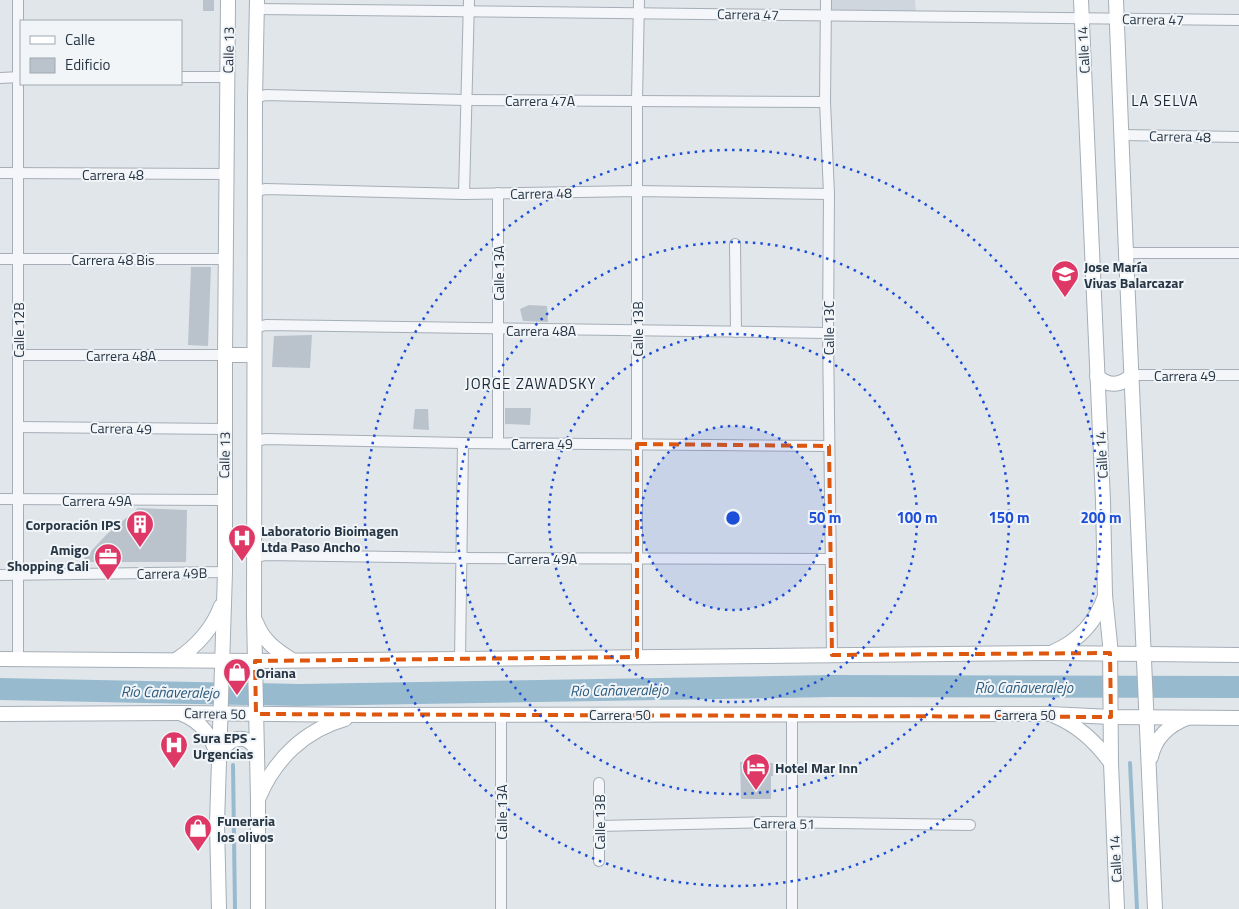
<svg xmlns="http://www.w3.org/2000/svg" width="1239" height="909" viewBox="0 0 1239 909" font-family="'Titillium Web',sans-serif">
  <rect width="100%" height="100%" fill="#e1e6eb"/>
  <path fill="#cfd6de" d="M826 0H915L916 16 826 15Z"/>
  <g fill="none" stroke-linecap="round" stroke-linejoin="round">
    <g stroke="#98bacf" stroke-width="4">
      <path d="M1130 763 1137 909"/>
      <path d="M233 765 235 909"/>
    </g>
    <path stroke="#98bacf" stroke-width="22" d="M0 689 299 695 832 686 1239 687"/>
  </g>
  <g fill="#bac3cc">
    <rect x="203" y="0" width="11" height="11"/>
    <path d="M191 267H211L208 346 188 345Z"/>
    <path d="M529 305 547 306 548 322 523 321 520 309Z"/>
    <path d="M312 335 310 368 272 367 274 336Z"/>
    <path d="M505 408H531L530 425 505 424Z"/>
    <path d="M415 409H428L429 430 413 429Z"/>
    <path d="M138 508 187 510 186 562H81L107 534Z"/>
    <path d="M740 762 773 763V776H771V799H741Z"/>
  </g>
  <g fill="none" stroke-linecap="round" stroke-linejoin="round">
    <g stroke="#a5aeb6" stroke-width="12">
      <g id="street">
        <path d="M826 0 825 102 829 194 828 333 832 655"/>
        <path d="M257 9 1239 20"/>
        <path d="M181 77H228"/>
        <path d="M0 78 21 77"/>
        <path d="M255 98 266 95 465 100 825 102"/>
        <path d="M1122 135 1239 137"/>
        <path d="M0 173 227 174"/>
        <path d="M255 191 266 189 464 194 637 191 829 194"/>
        <path d="M464 194 469 0"/>
        <path d="M735 244 736 332"/>
        <path d="M1126 253H1239"/>
        <path d="M0 259H226"/>
        <path d="M254 328 266 325 828 333"/>
        <path d="M18 355H225"/>
        <path d="M1132 375H1239"/>
        <path d="M18 427 225 429"/>
        <path d="M254 441 266 439 463 443 829 446"/>
        <path d="M498 443V193"/>
        <path d="M0 499 224 500"/>
        <path d="M254 557 266 555 461 558 830 559"/>
        <path d="M0 575 225 572"/>
        <path d="M637 657V100L639 0"/>
        <path d="M460 659 463 443"/>
        <path d="M18 660V0"/>
        <path d="M501 714V909"/>
        <path d="M599 826 771 822 970 825"/>
        <path d="M599 861V783"/>
        <path d="M792 909V715"/>
      </g>
    </g>
    <g stroke="#a5aeb6" stroke-width="16">
      <g id="secondary">
        <path d="M257 0 255 98 254 615 258 800V909"/>
        <path d="M1081 0 1103 501 1105 595 1110 644 1111 763 1117 909"/>
        <path d="M1116 0 1126 253 1155 909"/>
        <path d="M225 355H254"/>
        <path d="M1097 376C1108 387 1121 386 1132 375"/>
        <path d="M256 622C263 641 276 650 292 660"/>
        <path d="M1053 652C1078 641 1096 622 1105 596"/>
        <path d="M0 659 255 661 1051 653 1239 655"/>
        <path d="M176 660C197 646 212 630 221 606"/>
        <path d="M0 714 179 713 361 715 1050 714 1111 717 1239 718"/>
        <path d="M182 714C200 721 212 736 217 755"/>
        <path d="M1055 716C1079 726 1096 742 1111 763"/>
        <path d="M220 754C228 737 248 732 257 751"/>
        <path d="M1151 757C1155 738 1169 725 1187 718"/>
        <path d="M259 797C275 759 305 730 345 719"/>
        <path d="M219 909 217 824 225 572V355L228 0"/>
      </g>
    </g>
    <use href="#street" stroke="#f4f6f9" stroke-width="10"/>
    <use href="#secondary" stroke="#fff" stroke-width="14"/>
  </g>
  <path fill="none" stroke="#de570f" stroke-width="4" stroke-dasharray="10 6" stroke-linejoin="round" d="M637 444 829 446 832 655 1110 653 1111 717 256 714 255 661 637 657Z"/>
  <circle cx="733" cy="518" r="92" fill="#1d4ed8" fill-opacity=".12"/>
  <g fill="none" stroke="#1d4ed8" stroke-width="2.5" stroke-dasharray="2.5 5">
    <circle cx="733" cy="518" r="92"/>
    <circle cx="733" cy="518" r="184"/>
    <circle cx="733" cy="518" r="276"/>
    <circle cx="733" cy="518" r="368"/>
  </g>
  <defs>
    <g id="school-pin" transform="scale(1.4375)"><path d="M0 17L-7.5 6A9.5 9.5 0 1 1 7.5 6Z" fill="#de3966" stroke="#f1f5f8"/><path d="M0-5L7-2L0 1L-7-2ZM-4 1L0 2.5L4 1V4Q0 6-4 4Z" fill="#fff"/></g>
    <g id="building-pin" transform="scale(1.4375)"><path d="M0 17L-7.5 6A9.5 9.5 0 1 1 7.5 6Z" fill="#de3966" stroke="#f1f5f8"/><path d="M-4-6H4V6H1V3H-1V6H-4ZM-2.5-4.3h1.7v1.8h-1.7ZM.8-4.3h1.7v1.8H.8ZM-2.5-1h1.7V.8h-1.7ZM.8-1h1.7V.8H.8Z" fill="#fff"/></g>
    <g id="hospital-pin" transform="scale(1.4375)"><path d="M0 17L-7.5 6A9.5 9.5 0 1 1 7.5 6Z" fill="#de3966" stroke="#f1f5f8"/><path d="M-5-5h3v3.5h4V-5h3V5h-3V1.5h-4V5h-3Z" fill="#fff"/></g>
    <g id="office-pin" transform="scale(1.4375)"><path d="M0 17L-7.5 6A9.5 9.5 0 1 1 7.5 6Z" fill="#de3966" stroke="#f1f5f8"/><path d="M-6-3h4V-5.5h4V-3h4V5H-6ZM-1-4.5V-3h2v-1.5ZM-6 0V1H6V0Z" fill="#fff"/></g>
    <g id="shop-pin" transform="scale(1.4375)"><path d="M0 17L-7.5 6A9.5 9.5 0 1 1 7.5 6Z" fill="#de3966" stroke="#f1f5f8"/><path d="M-5-2.5h2.3a2.7 3.5 0 0 1 5.4 0H5L5.5 6h-11ZM-1.5-2.5h3a1.5 2.3 0 0 0-3 0Z" fill="#fff"/></g>
    <g id="hotel-pin" transform="scale(1.4375)"><path d="M0 17L-7.5 6A9.5 9.5 0 1 1 7.5 6Z" fill="#de3966" stroke="#f1f5f8"/><path d="M-6-4.5h1.5V1H6V5H4.5V3h-9V5H-6ZM-4 0a1.8 1.8 0 1 1 3.6 0ZM.5 0V-2.5h3Q6-2.5 6 0Z" fill="#fff"/></g>
  </defs>
  <g fill-rule="evenodd">
    <use href="#school-pin" x="1065" y="274"/>
    <use href="#building-pin" x="140" y="524"/>
    <use href="#hospital-pin" x="242" y="538"/>
    <use href="#office-pin" x="108" y="557"/>
    <use href="#shop-pin" x="237" y="672"/>
    <use href="#hospital-pin" x="174" y="745"/>
    <use href="#hotel-pin" x="756" y="767"/>
    <use href="#shop-pin" x="198" y="828"/>
  </g>
  <g text-anchor="middle" dominant-baseline="central" stroke-width="4" stroke-linejoin="round" paint-order="stroke">
    <g font-size="14" fill="#273645" stroke="#f1f5f8">
      <text transform="translate(748 14) rotate(1)">Carrera 47</text>
      <text transform="translate(1153 19) rotate(1)">Carrera 47</text>
      <text transform="translate(228 50) rotate(-89)">Calle 13</text>
      <text transform="translate(1083 50) rotate(-93)">Calle 14</text>
      <text x="540" y="100">Carrera 47A</text>
      <text transform="translate(1180 136) rotate(1)">Carrera 48</text>
      <text x="113" y="174">Carrera 48</text>
      <text transform="translate(541 193) rotate(-1)">Carrera 48</text>
      <text x="113" y="259">Carrera 48 Bis</text>
      <text transform="translate(498 273) rotate(-90)">Calle 13A</text>
      <text transform="translate(828 328) rotate(-90)">Calle 13C</text>
      <text transform="translate(637 329) rotate(-90)">Calle 13B</text>
      <text transform="translate(18 330) rotate(-90)">Calle 12B</text>
      <text x="541" y="330">Carrera 48A</text>
      <text x="121" y="355">Carrera 48A</text>
      <text x="1185" y="375">Carrera 49</text>
      <text transform="translate(121 428) rotate(1)">Carrera 49</text>
      <text x="542" y="443">Carrera 49</text>
      <text transform="translate(224 455) rotate(-89)">Calle 13</text>
      <text transform="translate(1101 455) rotate(-93)">Calle 14</text>
      <text x="97" y="500">Carrera 49A</text>
      <text x="542" y="558">Carrera 49A</text>
      <text transform="translate(172 573) rotate(-1)">Carrera 49B</text>
      <text transform="translate(215 713) rotate(1)">Carrera 50</text>
      <text x="620" y="714">Carrera 50</text>
      <text x="1025" y="714">Carrera 50</text>
      <text transform="translate(501 812) rotate(-90)">Calle 13A</text>
      <text transform="translate(599 822) rotate(-90)">Calle 13B</text>
      <text transform="translate(784 823) rotate(1)">Carrera 51</text>
      <text transform="translate(1115 859) rotate(-93)">Calle 14</text>
    </g>
    <g font-size="14" font-weight="bold" fill="#273645" stroke="#f1f5f8" text-anchor="start">
      <text x="1084" y="266">Jose María<tspan x="1084" dy="16">Vivas Balarcazar</tspan></text>
      <text x="121" y="524" text-anchor="end">Corporación IPS</text>
      <text x="261" y="530">Laboratorio Bioimagen<tspan x="261" dy="16">Ltda Paso Ancho</tspan></text>
      <text x="89" y="549" text-anchor="end">Amigo<tspan x="89" dy="16">Shopping Cali</tspan></text>
      <text x="256" y="672">Oriana</text>
      <text x="193" y="737">Sura EPS -<tspan x="193" dy="16">Urgencias</tspan></text>
      <text x="775" y="767">Hotel Mar Inn</text>
      <text x="217" y="820">Funeraria<tspan x="217" dy="16">los olivos</tspan></text>
    </g>
    <g font-size="15" letter-spacing="1" fill="#192736" stroke="#f1f5f8">
      <text x="1165" y="100">LA SELVA</text>
      <text x="531" y="383">JORGE ZAWADSKY</text>
    </g>
    <g font-size="15" font-style="italic" fill="#2c5b7e" stroke="#f1f5f8">
      <text x="1024" y="687">Río Cañaveralejo</text>
      <text transform="translate(619 690) rotate(-1)">Río Cañaveralejo</text>
      <text transform="translate(170 692) rotate(1)">Río Cañaveralejo</text>
    </g>
  </g>
  <circle cx="733" cy="518" r="8" fill="#1d4ed8" stroke="#f1f5f8" stroke-width="2.5"/>
  <g font-size="15" text-anchor="middle" font-weight="bold" fill="#1d4ed8" stroke="#f1f5f8" stroke-width="4" stroke-linejoin="round" paint-order="stroke">
    <text x="825" y="523">50 m</text>
    <text x="917" y="523">100 m</text>
    <text x="1009" y="523">150 m</text>
    <text x="1101" y="523">200 m</text>
  </g>
  <rect x="20" y="20" width="162" height="65" fill="#f1f5f8" stroke="#a0a9b0"/>
  <rect x="30" y="36" width="25" height="8" fill="#ffffff" stroke="#a0a9b0"/>
  <text x="65" y="45" font-size="15" fill="#273645">Calle</text>
  <rect x="30" y="58" width="25" height="15" fill="#bac3cc" stroke="#a0a9b0"/>
  <text x="65" y="70" font-size="15" fill="#273645">Edificio</text>
</svg>
